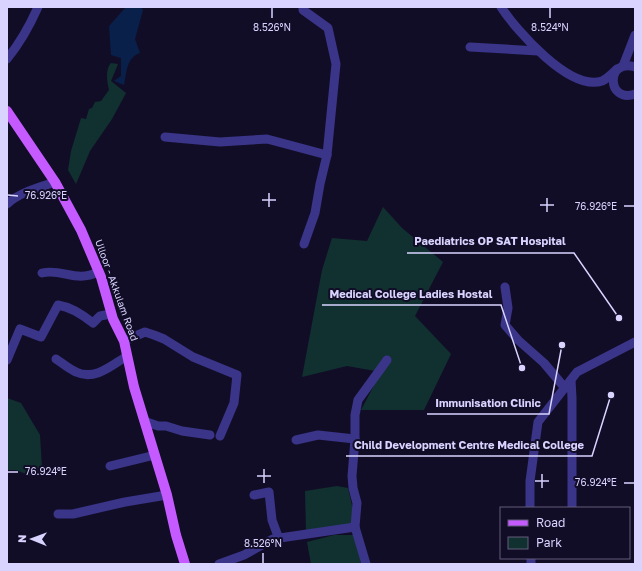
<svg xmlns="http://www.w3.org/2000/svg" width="642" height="571" viewBox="0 0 642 571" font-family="'Golos Text',sans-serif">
  <rect width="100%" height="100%" fill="#120d27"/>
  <g fill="#103130">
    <path d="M111 63 118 64 111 81 126 93 112 119 90 151 76 184 68 170 71 151 81 118 86 119 89 109 92 108 95 102 101 101 109 90C107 82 105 69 111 63Z"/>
    <path d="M383 207 402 228 443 262 415 316 451 354 424 410H361L381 372 347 366 302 377 322 270 332 238 367 241Z"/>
    <path d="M7 398 21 403 40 435 42 468 33 477 16 470H7Z"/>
    <path d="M337 486 348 488 352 505 354 524 306 530 305 491Z"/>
    <path d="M334 535H353L360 558 361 564H311L307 542Z"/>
  </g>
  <path fill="#08204a" d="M126 7H141L143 10 135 39 140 53C126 58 127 72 124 85L114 81 121 76V58L111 55 109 26Z"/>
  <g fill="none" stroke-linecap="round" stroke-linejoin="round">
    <g stroke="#3a3589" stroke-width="9">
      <path d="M501 7C516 30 570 92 602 81 607 79 613 73 617 69"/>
      <path d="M470 47 538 51"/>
      <path d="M7 59C20 43 30 25 38 7"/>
      <path d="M623 66 635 35"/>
      <path d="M635 67C605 58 607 104 635 94"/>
      <path d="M165 137 220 142 267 139 327 155 336 64 328 28 303 10V7"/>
      <path d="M7 204C20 192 38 188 55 182"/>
      <path d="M304 244 315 213 320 184 327 155"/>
      <path d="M42 273C62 268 76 283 98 272"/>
      <path d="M505 287 508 308 505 325 518 340 544 363 565 388"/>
      <path d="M124 341 145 332 154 335 164 339 193 357 237 375 234 403 220 436"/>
      <path d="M56 359C62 363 69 369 76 372 95 381 112 365 127 356"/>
      <path d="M7 360 20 329 41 337 58 305C71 307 83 315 93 323L100 316 111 314"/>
      <path d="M571 380 572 398V508"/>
      <path d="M144 421 158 426H166L182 431 210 435"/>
      <path d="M296 440 318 435 355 439"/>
      <path d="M110 466 155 455"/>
      <path d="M254 495 269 492 272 520 279 539"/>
      <path d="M530 508V481L538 422 577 372 635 342"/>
      <path d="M58 514H73L125 502 167 495"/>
      <path d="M531 558V564"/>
      <path d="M219 564 244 555 273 539 355 527"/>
      <path d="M366 564 355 527 357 503 353 488 352 476 355 439V415L358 400 387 360"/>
    </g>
    <path stroke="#c45aff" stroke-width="10" d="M7 111 55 182 81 230 101 277 113 319 124 341 134 387 167 495 176 535 185 564"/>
  </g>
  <path fill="none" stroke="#d9d3ff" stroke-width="1.5" d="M272 18V8M550 18V8M8 195 18 196M262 200H276M540 205H554M624 206H634M269 207V193M547 212V198M8 472H18M257 476H271M535 481H549M264 483V469M624 483H634M542 488V474M263 563V553"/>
  <g text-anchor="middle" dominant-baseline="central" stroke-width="4" stroke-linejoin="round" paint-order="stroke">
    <g font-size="10" fill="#d9d3ff" stroke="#120d27">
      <text transform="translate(117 290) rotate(70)">Ulloor - Akkulam Road</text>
    </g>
  </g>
  <g font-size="10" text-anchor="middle" fill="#d9d3ff" stroke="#120d27" stroke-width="4" stroke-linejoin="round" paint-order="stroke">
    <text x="272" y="31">8.526°N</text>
    <text x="550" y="31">8.524°N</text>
    <text x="46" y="199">76.926°E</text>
    <text x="596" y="210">76.926°E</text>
    <text x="46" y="475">76.924°E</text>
    <text x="596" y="486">76.924°E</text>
    <text x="263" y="547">8.526°N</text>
  </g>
  <path fill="none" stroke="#d9d3ff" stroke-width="1.5" d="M619 318L574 253H407M522 368L501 305H322M562 345L549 414H427M611 395L592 456H346"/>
  <g fill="#d9d3ff" stroke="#120d27" stroke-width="1.5">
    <circle cx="619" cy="318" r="4"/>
    <circle cx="522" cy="368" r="4"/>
    <circle cx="562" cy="345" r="4"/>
    <circle cx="611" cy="395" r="4"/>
  </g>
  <g font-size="11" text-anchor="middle" font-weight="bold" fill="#d9d3ff" stroke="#120d27" stroke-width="4" stroke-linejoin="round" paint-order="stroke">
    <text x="490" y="245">Paediatrics OP SAT Hospital</text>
    <text x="411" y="298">Medical College Ladies Hostal</text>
    <text x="488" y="407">Immunisation Clinic</text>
    <text x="469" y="449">Child Development Centre Medical College</text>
  </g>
  <rect width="642" height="571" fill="none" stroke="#d9d3ff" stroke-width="16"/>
  <rect x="500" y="507" width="130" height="52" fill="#120d27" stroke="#625c7d"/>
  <rect x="508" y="520" width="20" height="6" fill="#c45aff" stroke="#625c7d"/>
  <text x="536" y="527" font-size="12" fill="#d9d3ff">Road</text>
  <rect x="508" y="537" width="20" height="12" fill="#103130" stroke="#625c7d"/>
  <text x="536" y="547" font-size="12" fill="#d9d3ff">Park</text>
  <g transform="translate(32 539) rotate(271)" stroke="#120d27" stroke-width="3" paint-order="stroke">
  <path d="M0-3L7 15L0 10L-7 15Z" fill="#d9d3ff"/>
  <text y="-6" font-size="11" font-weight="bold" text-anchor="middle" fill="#d9d3ff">N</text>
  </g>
</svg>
